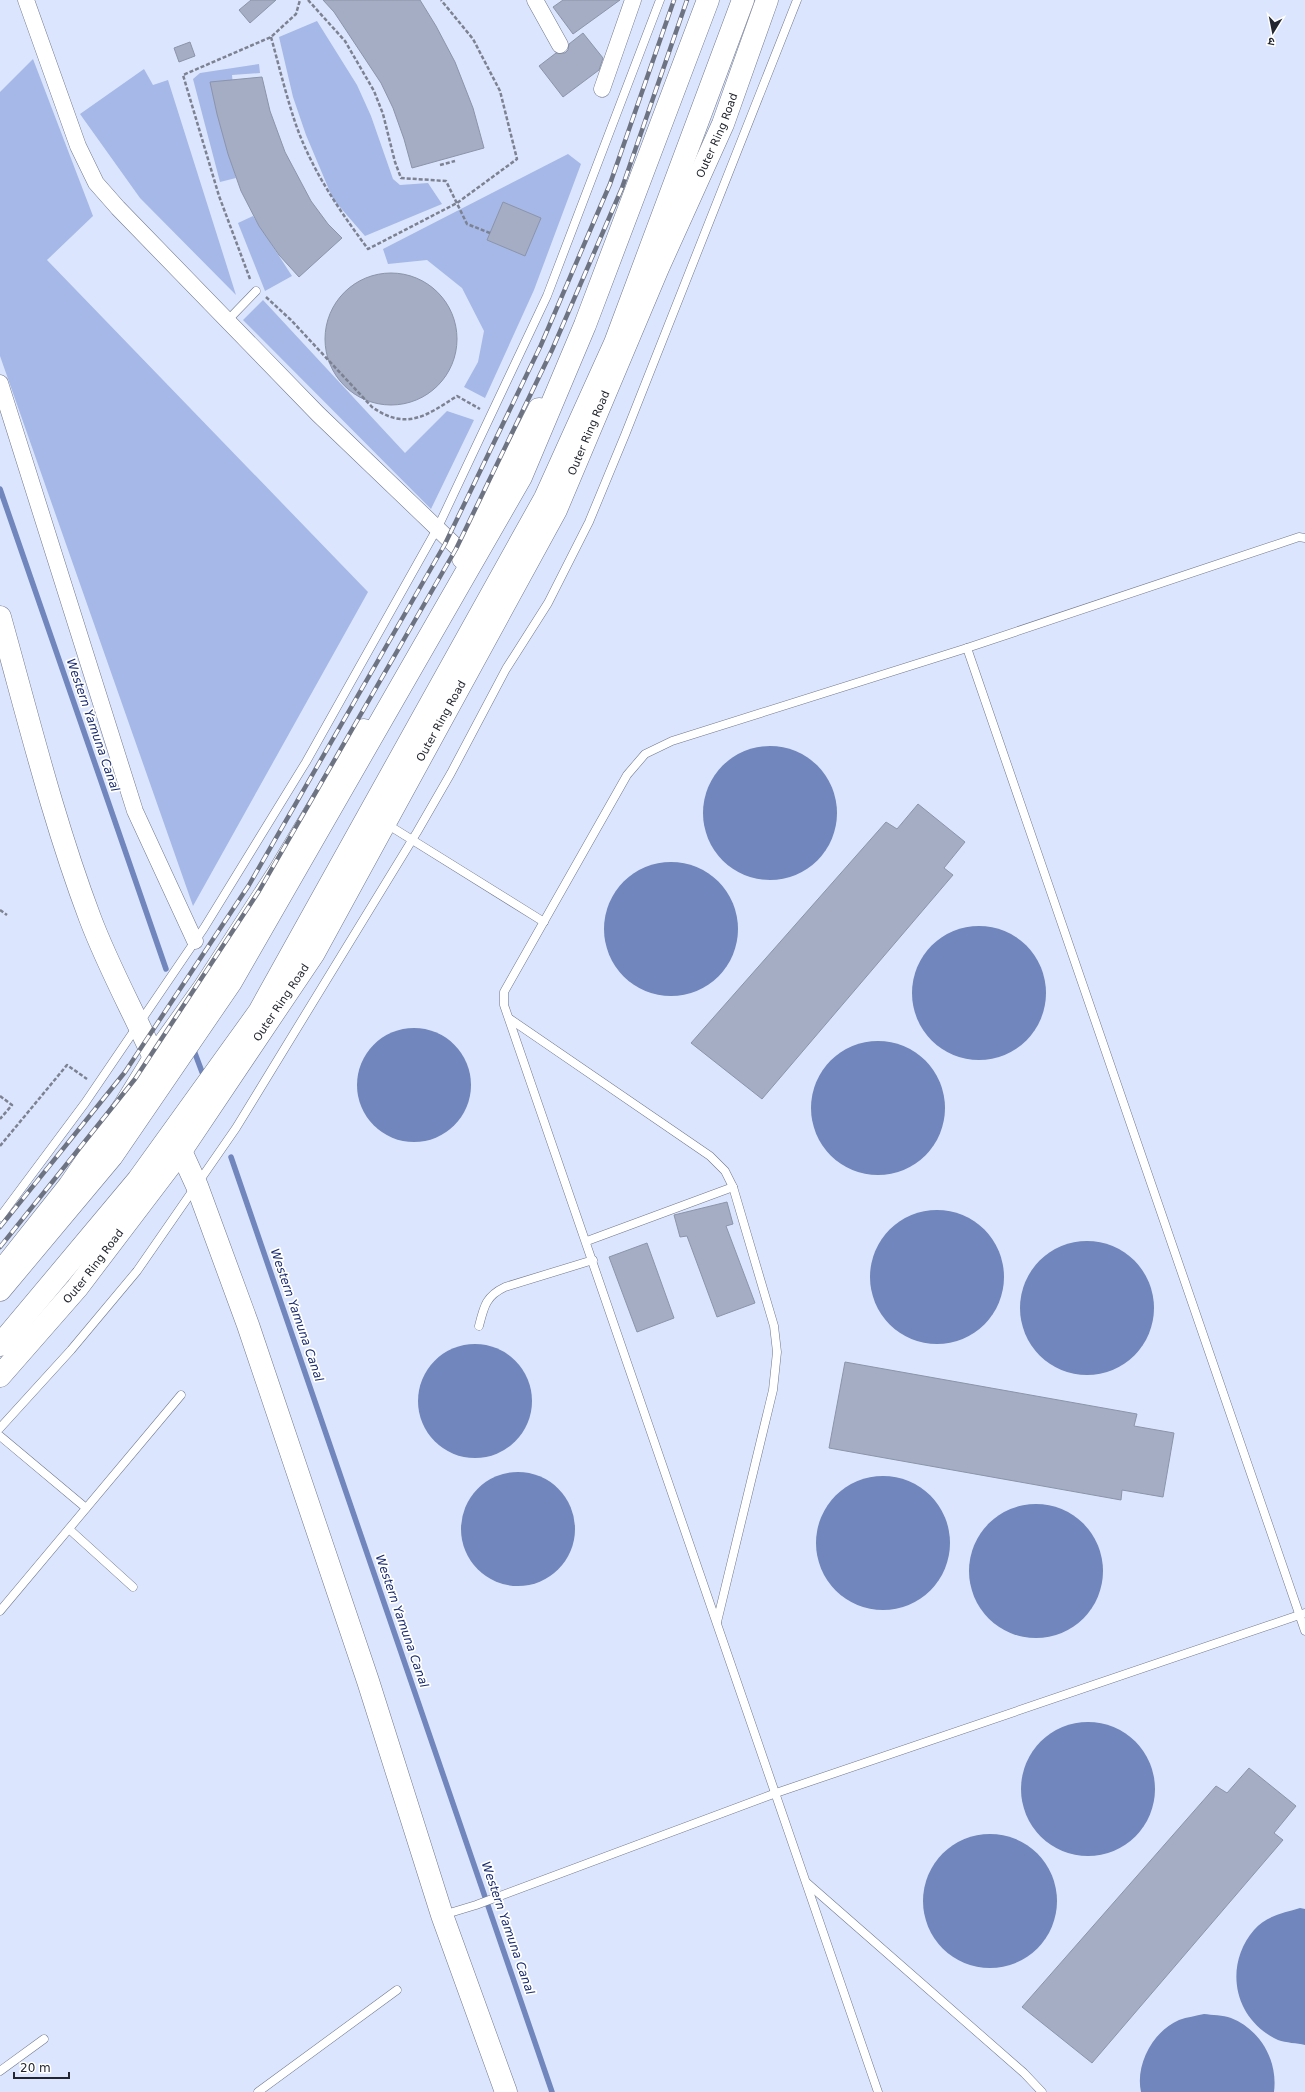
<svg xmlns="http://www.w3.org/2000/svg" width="1305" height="2092" viewBox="0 0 1305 2092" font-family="'DejaVu Sans','Noto Sans Devanagari',sans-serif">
  <rect width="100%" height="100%" fill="#dbe5fd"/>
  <g fill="#a5b8e7">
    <path d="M317 21 357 85 371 116 393 179 400 185 428 183 442 204 365 236 333 199 306 135 293 97 279 37Z"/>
    <path d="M33 59 93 216 47 260 368 592 193 906 0 356V92Z"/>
    <path d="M259 64 260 73 232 75 233 85 212 89 236 178 220 182 193 79 200 73Z"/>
    <path d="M144 69 153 85 168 80 236 295 140 198 80 114Z"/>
    <path d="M568 154 581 164 534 290 485 398 464 387 478 362 484 331 462 288 427 260 388 264 383 249Z"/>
    <path d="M253 216 292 276 265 291 238 223Z"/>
    <path d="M263 300 405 453 447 411 474 420 431 509 243 320Z"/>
  </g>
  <g fill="#7086bd">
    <circle cx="770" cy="813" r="67"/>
    <circle cx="671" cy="929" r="67"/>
    <circle cx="979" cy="993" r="67"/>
    <circle cx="414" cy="1085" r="57"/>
    <circle cx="878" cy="1108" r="67"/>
    <circle cx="937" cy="1277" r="67"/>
    <circle cx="1087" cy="1308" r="67"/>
    <circle cx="475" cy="1401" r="57"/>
    <circle cx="518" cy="1529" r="57"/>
    <circle cx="883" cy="1543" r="67"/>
    <circle cx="1036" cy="1571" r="67"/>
    <circle cx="1088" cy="1789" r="67"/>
    <circle cx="990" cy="1901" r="67"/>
    <path d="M1300 1908 1305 1909V2045C1297 2043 1286 2043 1278 2040 1234 2020 1223 1966 1254 1930 1265 1916 1284 1913 1300 1908Z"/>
    <path d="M1204 2014C1212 2015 1223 2015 1231 2018 1261 2030 1278 2061 1274 2092H1141C1135 2065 1153 2031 1179 2020 1187 2017 1196 2016 1204 2014Z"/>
  </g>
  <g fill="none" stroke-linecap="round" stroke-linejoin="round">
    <g stroke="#7086bd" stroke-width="5.5">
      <path d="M0 489 166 969"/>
      <path d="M193 1048 202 1072"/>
      <path d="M231 1157 552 2092"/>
    </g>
  </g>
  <g fill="#a4adc3" stroke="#8b94aa">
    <path d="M251 0H276L250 23 239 10Z"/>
    <path d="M323 0H420L436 26 455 62 473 108 484 148 412 168 404 139 393 108 381 83 334 12Z"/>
    <path d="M563 0H620L573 34 553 7Z"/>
    <path d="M583 33 603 58 599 70 563 97 539 66 556 53H565L568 50 569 44Z"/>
    <path d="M190 42 195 56 179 62 174 48Z"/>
    <path d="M262 77 270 111 285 152 311 201 328 224 342 238 299 277 279 255 259 226 241 191 228 154 217 114 210 82Z"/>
    <path d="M503 202 541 218 525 256 487 240Z"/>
    <circle cx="391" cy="339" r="66"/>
    <path d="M918 804 965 842 944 868 953 875 762 1099 691 1043 886 822 897 829Z"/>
    <path d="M727 1202 733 1224 726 1226 755 1303 717 1317 687 1236 680 1237 674 1215Z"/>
    <path d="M647 1243 674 1318 637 1332 609 1257Z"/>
    <path d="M845 1362 1137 1414 1134 1426 1174 1433 1163 1497 1122 1490 1121 1500 829 1448Z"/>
    <path d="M1249 1768 1296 1806 1274 1833 1283 1840 1092 2063 1022 2007 1216 1786 1227 1793Z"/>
  </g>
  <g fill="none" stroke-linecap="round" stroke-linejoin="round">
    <g stroke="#6f778c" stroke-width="9">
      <g id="lane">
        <path d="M227 321 256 291"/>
        <path d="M967 648 1305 1631"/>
        <path d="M385 823 544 922"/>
        <path d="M510 1019 710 1156 725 1171 733 1187 774 1326 777 1352 773 1390 717 1622"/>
        <path d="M0 1217 85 1103 204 928 306 762 438 527 547 296 660 0"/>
        <path d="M587 1241 733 1187"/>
        <path d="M479 1326C484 1306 486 1296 505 1287L593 1260"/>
        <path d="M0 1428 71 1350 137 1271 236 1128 417 832 451 773 506 669 548 603 589 522 625 435 797 0"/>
        <path d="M0 1436 86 1508"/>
        <path d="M69 1529 133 1587"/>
        <path d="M0 1611 181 1395"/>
        <path d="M807 1883 1024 2073 1042 2092"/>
        <path d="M443 1915 476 1905 776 1793 1305 1613"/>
        <path d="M0 2071 44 2039"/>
        <path d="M258 2092 397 1990"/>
        <path d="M878 2092 504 1005V992L627 775 645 754 672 741 967 648 1299 537 1305 538"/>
      </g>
    </g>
    <g stroke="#6f778c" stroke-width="17">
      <g id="street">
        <path d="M26 0 78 146 96 183 118 208 318 414 465 555"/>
        <path d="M535 0 560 45"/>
        <path d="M602 89 633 0"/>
        <path d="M0 383 135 811 195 941"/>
      </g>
    </g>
    <g stroke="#6f778c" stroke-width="23">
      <g id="secondary">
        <path d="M0 617C28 717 53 820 90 918 108 966 133 1011 154 1058"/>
        <path d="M181 1151 197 1186 248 1325 368 1681 442 1915 506 2092"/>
      </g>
    </g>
    <g stroke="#6f778c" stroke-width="23">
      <g id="primary">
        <path d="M463 558 539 409"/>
        <path d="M0 1273 69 1186 125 1105 154 1058 204 988 279 872 364 730"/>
        <path id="s1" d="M0 1376 77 1288 181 1151 314 953 556 510 658 268 723 124 767 0"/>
      </g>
    </g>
    <g stroke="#6f778c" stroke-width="23">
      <g id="highway">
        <path d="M0 1290 112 1156 231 982 521 477 585 325 708 0"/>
        <path d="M0 1345 138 1180 259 1012 545 498 615 343 743 0"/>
      </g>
    </g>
    <g stroke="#7c8292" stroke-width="2.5" stroke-dasharray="4 2" stroke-linecap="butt">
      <path d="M308 0 345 41 374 91 383 114 395 162 401 178 446 181 467 224 490 233"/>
      <path d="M271 37C279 66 286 95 295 122 311 169 339 210 368 249L457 203 517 159 500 91 473 39 441 0"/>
      <path d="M440 165 455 161"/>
      <path d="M250 279 219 196 183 75 271 37 296 14 300 0"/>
      <path d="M266 297 291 320 372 407C406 431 426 416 457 396L480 409"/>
      <path d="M0 910 7 915"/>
      <path d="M0 1096 12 1105 0 1119"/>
      <path d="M0 1146 67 1065 87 1079"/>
    </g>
    <use href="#lane" stroke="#fff" stroke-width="8"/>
    <use href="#street" stroke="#fff" stroke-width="16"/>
    <use href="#secondary" stroke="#fff" stroke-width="22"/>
    <use href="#primary" stroke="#fff" stroke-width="22"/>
    <use href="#highway" stroke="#fff" stroke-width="22"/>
    <g stroke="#6e7382" stroke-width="4.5">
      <g id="rail">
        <path d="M0 1227 125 1072 249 885 445 544 541 345 610 184 674 0"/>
        <path d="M0 1247 135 1079 259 891 456 549 552 350 622 188 687 0"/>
      </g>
    </g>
    <use href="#rail" stroke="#fff" stroke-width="3" stroke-dasharray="9" stroke-linecap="butt"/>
  </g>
  <g text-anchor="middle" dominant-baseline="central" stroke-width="3.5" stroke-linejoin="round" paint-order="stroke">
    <g font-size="11" fill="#23262f" stroke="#fff">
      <text stroke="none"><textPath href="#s1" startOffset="1440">Outer Ring Road</textPath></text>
      <text stroke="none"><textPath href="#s1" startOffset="1116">Outer Ring Road</textPath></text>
      <text stroke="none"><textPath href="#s1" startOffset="792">Outer Ring Road</textPath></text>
      <text stroke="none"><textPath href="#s1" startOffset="468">Outer Ring Road</textPath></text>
      <text stroke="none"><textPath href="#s1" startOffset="144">Outer Ring Road</textPath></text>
    </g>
    <g font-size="12" font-style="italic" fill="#1a2c6f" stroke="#fff">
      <text transform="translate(93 725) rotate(71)">Western Yamuna Canal</text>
      <text transform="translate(297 1315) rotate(71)">Western Yamuna Canal</text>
      <text transform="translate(402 1621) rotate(71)">Western Yamuna Canal</text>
      <text transform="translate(508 1928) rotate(71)">Western Yamuna Canal</text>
    </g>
  </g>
  <g transform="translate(1273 32) rotate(190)" stroke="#ffffff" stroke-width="3" paint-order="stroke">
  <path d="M0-3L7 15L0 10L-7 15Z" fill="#23262f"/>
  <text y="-6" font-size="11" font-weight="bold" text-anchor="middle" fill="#23262f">उ</text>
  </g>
  <path d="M14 2072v6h55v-6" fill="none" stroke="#23262f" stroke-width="2"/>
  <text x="20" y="2072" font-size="12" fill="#23262f" stroke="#ffffff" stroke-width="3" paint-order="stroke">20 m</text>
</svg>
